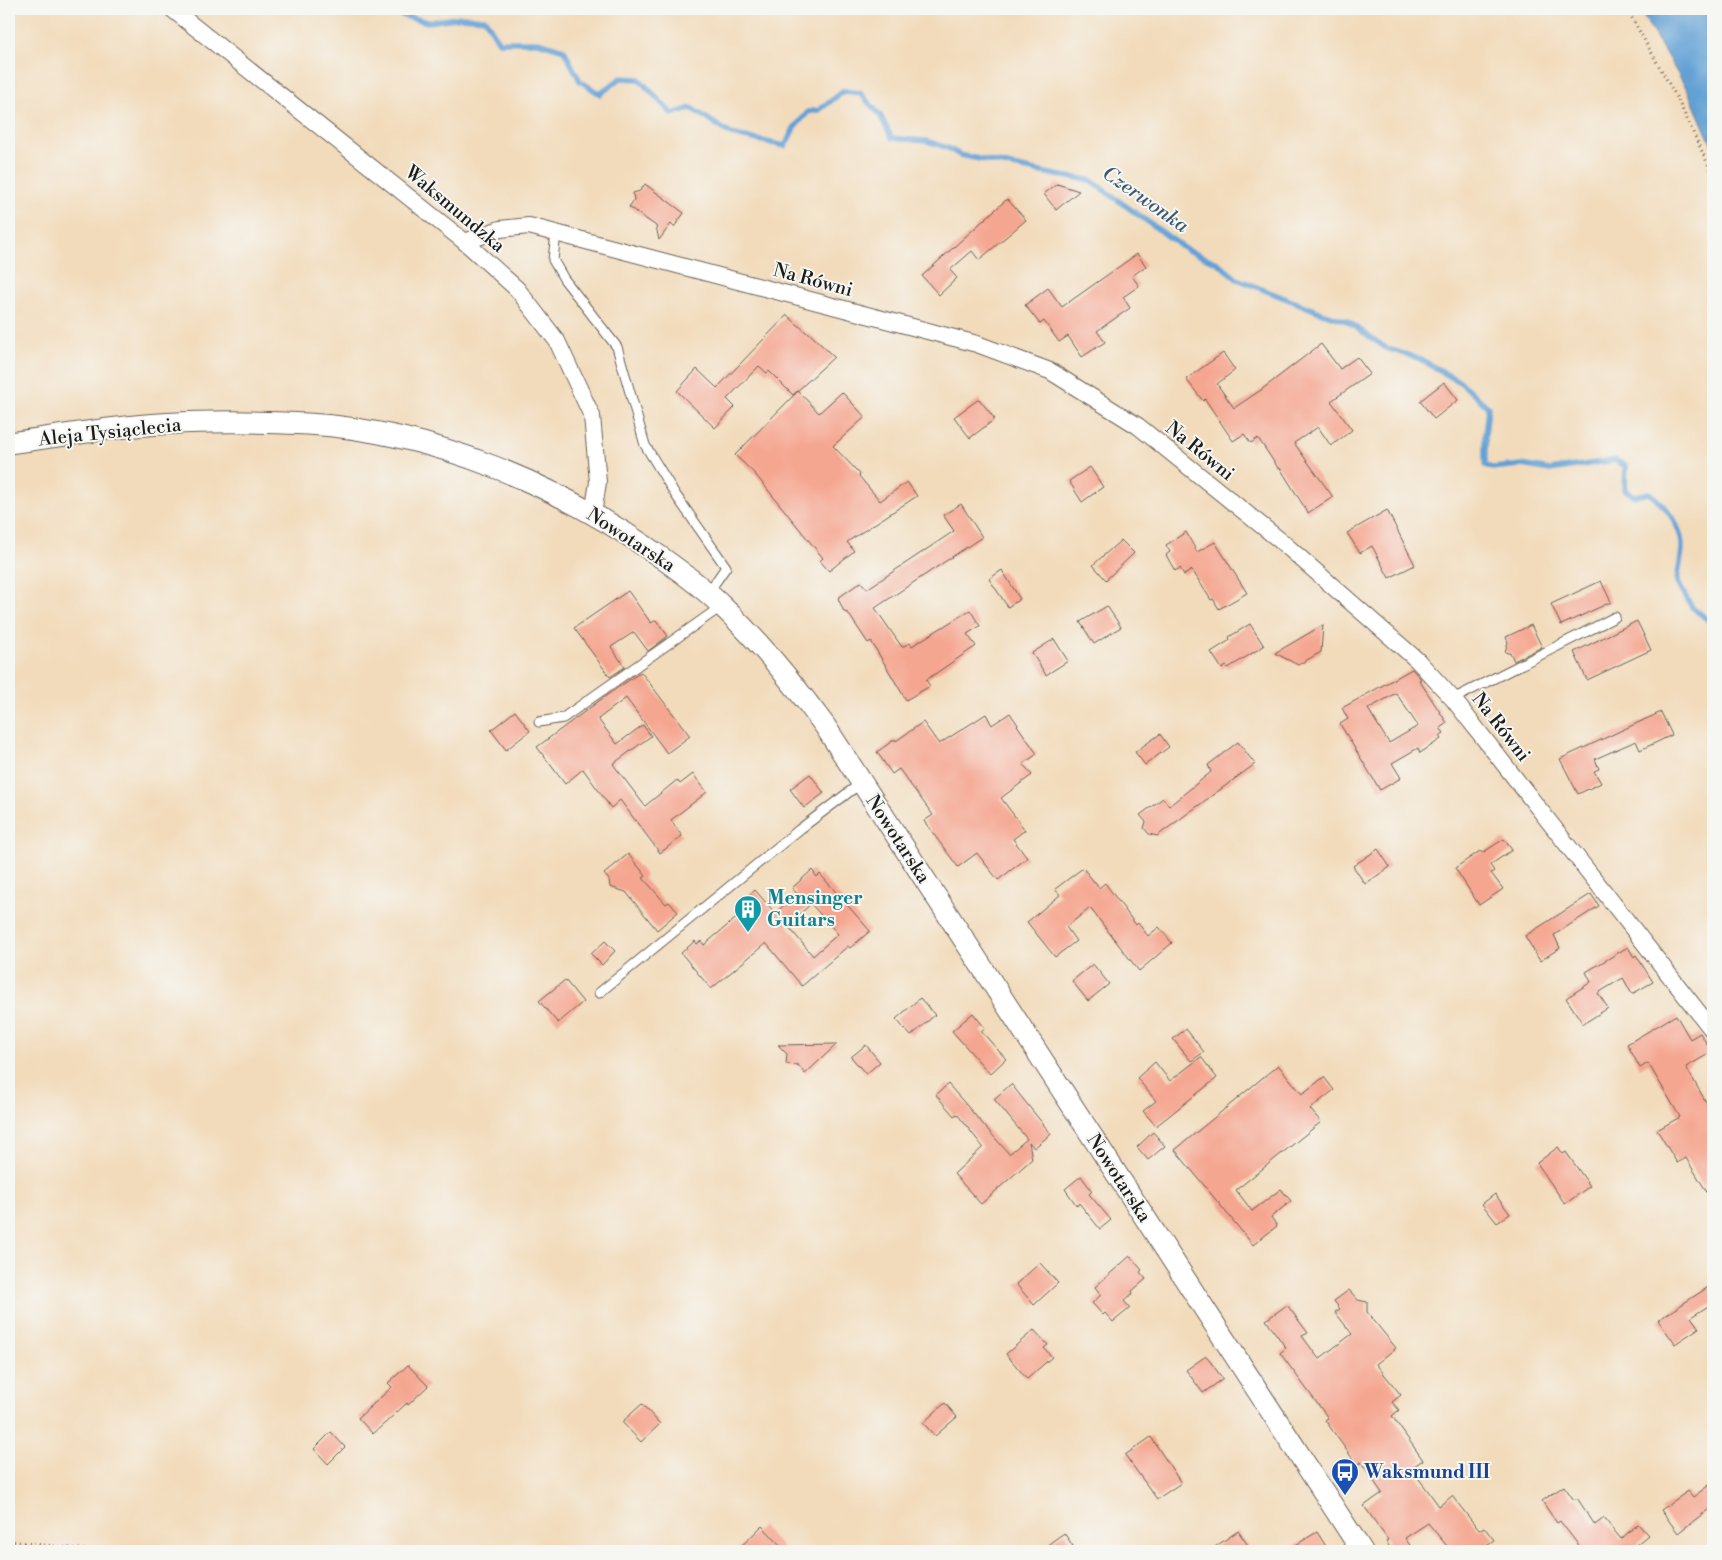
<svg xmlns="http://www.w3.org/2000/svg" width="1722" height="1560" viewBox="0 0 1722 1560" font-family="'Libre Bodoni',serif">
  <rect width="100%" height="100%" fill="#f6f6f2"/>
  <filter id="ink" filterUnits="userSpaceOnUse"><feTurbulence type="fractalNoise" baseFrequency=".02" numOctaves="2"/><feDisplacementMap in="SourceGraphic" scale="10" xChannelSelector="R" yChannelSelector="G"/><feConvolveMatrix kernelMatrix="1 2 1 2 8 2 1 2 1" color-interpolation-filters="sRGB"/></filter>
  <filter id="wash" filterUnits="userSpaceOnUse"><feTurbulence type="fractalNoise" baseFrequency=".0096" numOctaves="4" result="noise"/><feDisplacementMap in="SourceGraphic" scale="20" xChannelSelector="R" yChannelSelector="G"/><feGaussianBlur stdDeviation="1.12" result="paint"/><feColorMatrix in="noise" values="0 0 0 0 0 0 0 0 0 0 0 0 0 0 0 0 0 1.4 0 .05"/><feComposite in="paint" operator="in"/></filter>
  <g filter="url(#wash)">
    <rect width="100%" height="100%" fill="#f2dbbb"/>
    <path fill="#64a1d5" stroke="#405e78" d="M1639 9H1713V148L1688 91Z"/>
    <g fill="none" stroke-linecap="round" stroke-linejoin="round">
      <path stroke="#64a1d5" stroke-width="5.5" d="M397 9 401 15 428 22 462 17 485 19 499 42H538L564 50 580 81 600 94 621 78 639 79 672 114 691 108 731 134 785 146 794 128 808 112 819 110 844 91 860 93 880 115 892 138 927 141 948 148 960 155 1056 175 1090 180 1187 250 1218 263 1237 279 1322 313 1347 321 1386 348 1420 359 1460 382 1488 407 1485 435V465L1492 468 1522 465 1550 470 1615 460 1626 466 1625 490 1635 496 1649 493C1664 504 1682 526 1682 546 1682 558 1678 570 1677 582L1692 607 1713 624"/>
    </g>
    <g id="blocks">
      <g fill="#f5a690" fill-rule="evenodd">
        <path d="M645 184 684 213 674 227 671 224 659 240 656 226 629 207 634 200 633 193 640 191Z"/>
        <path d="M1057 184 1079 191 1056 210 1044 194Z"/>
        <path d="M1007 199 1026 220 979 260 972 251 950 270 957 278 939 295 922 276Z"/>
        <path d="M1137 254 1146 266 1132 276 1139 286 1123 297 1130 308 1097 331 1105 342 1082 357 1068 336 1059 342 1044 321 1040 324 1025 305 1048 288 1062 307Z"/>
        <path d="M787 315 807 333 808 332 834 357 793 395 769 371 767 373 759 366 727 399 735 407 715 428 677 391 697 369 717 388Z"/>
        <path d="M1321 344 1340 369 1357 357 1370 374 1331 401 1352 430 1331 446 1318 427 1294 443 1333 497 1308 513 1280 468H1278L1258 438 1251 443 1244 434 1233 441 1205 399 1203 401 1186 379 1223 353 1235 370 1217 384 1234 408 1261 390Z"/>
        <path d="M1444 382 1458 400 1434 419 1420 401Z"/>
        <path d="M798 391 819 413 842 392 865 417 833 446 860 474 859 476 880 501 907 482 917 496 847 542 854 551 829 571 820 561 823 558 755 474 735 455Z"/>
        <path d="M979 399 995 419 970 438 954 417Z"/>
        <path d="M1090 467 1103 487 1082 502 1069 481Z"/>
        <path d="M961 504 982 537 875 608 902 647 910 643 912 646 970 610 980 626 967 634 976 646 926 680 930 686 906 700 871 641 868 643 848 613 844 612 838 598 861 582 867 589 954 531 943 515Z"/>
        <path d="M1387 510 1415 565 1389 578 1372 546 1360 553 1347 533Z"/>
        <path d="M1186 532 1197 552 1215 542 1247 593 1219 609 1213 599 1211 600 1192 570 1184 575 1180 568 1175 571 1166 555 1170 552 1166 545Z"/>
        <path d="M1121 540 1134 553 1106 580 1093 565Z"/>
        <path d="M1002 570 1020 599 1008 607 989 579Z"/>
        <path d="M1601 581 1611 602 1561 625 1551 604Z"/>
        <path d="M628 591 651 623 656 620 668 636 648 651 634 632 611 647 625 667 610 677 574 628Z"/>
        <path d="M1107 606 1121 627 1094 644 1080 622Z"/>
        <path d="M1637 621 1651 650 1587 680 1574 652Z"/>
        <path d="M1250 624 1264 646 1228 668 1226 666 1222 669 1211 652 1230 640 1229 637Z"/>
        <path d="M1323 625 1321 652 1298 665 1275 653Z"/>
        <path d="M1531 625 1542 647 1514 661 1511 654 1505 652 1508 642 1506 637Z"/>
        <path d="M1054 639 1068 661 1046 675 1032 653Z"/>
        <path d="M1412 669 1421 679 1419 680 1447 723 1440 728 1444 733 1439 736 1441 739 1420 753 1418 748 1392 763 1401 778 1380 790 1340 724 1348 719 1342 708ZM1396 693 1418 726 1389 743 1368 709Z"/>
        <path d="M641 672 690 736 667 753 626 698 598 719 617 744 643 725 651 736 613 764 645 806 677 780 680 784 693 774 707 792 671 820 682 836 660 853 620 800 611 808 583 769 565 784 537 747 607 695Z"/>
        <path d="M515 711 530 731 506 750 491 730Z"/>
        <path d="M1661 712 1672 735 1640 750 1636 741 1595 759 1599 769 1594 771 1601 783 1578 794 1560 759Z"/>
        <path d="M1010 713 1018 725H1017L1037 754 1023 764 1032 775 1001 798 1025 830 1013 839 1027 858 998 880 977 853 958 867 924 821 933 815 899 769 892 774 877 752 895 739 896 741 923 722 939 744 986 714 992 725Z"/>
        <path d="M1160 734 1169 747 1145 765 1135 752Z"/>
        <path d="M1238 742 1255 764 1157 836 1149 834 1144 828 1146 822 1140 815 1163 798 1169 806 1211 772 1208 765Z"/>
        <path d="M810 774 824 793 804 808 790 789Z"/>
        <path d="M1504 839 1512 850 1490 865 1494 871 1491 873 1503 889 1479 905 1455 868 1480 851 1482 853Z"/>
        <path d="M1378 849 1390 867 1365 884 1353 866Z"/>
        <path d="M628 854 646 876 643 878 666 904 669 902 678 912 657 930 626 892 610 887 609 880 604 874Z"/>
        <path d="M1083 868 1099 888 1105 883 1136 925 1138 923 1148 936 1159 927 1172 943 1139 971 1090 908 1066 927 1076 941 1055 957 1027 922 1060 895 1055 889Z"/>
        <path d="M812 870 817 877 820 874 870 931 850 948 848 946 802 986 766 943 711 989 681 953 695 941 697 944 701 941 704 945 747 909 741 902 755 890 775 913 797 894 792 888ZM811 904 838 934 813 956 787 925Z"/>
        <path d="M1591 894 1599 906 1554 935 1560 948 1540 961 1525 936Z"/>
        <path d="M605 941 615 951 602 965 591 954Z"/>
        <path d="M1628 947 1634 957 1636 955 1653 982 1632 994 1623 978 1598 993 1608 1008 1583 1024 1566 998 1591 982 1586 972Z"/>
        <path d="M1093 964 1109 984 1088 1001 1072 981Z"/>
        <path d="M565 980 583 1002 558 1023 539 1001Z"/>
        <path d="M920 998 935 1015 911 1036 896 1019Z"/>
        <path d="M973 1013 985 1028 981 1031 1006 1059 990 1074 952 1031Z"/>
        <path d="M1676 1015 1690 1039 1700 1033 1712 1052 1686 1067 1706 1102 1713 1098V1202L1686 1158 1677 1163 1657 1130 1680 1117 1648 1063 1640 1068 1627 1044Z"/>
        <path d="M1186 1029 1204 1052 1191 1061 1173 1039Z"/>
        <path d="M837 1044 805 1074 798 1065 786 1064 787 1054 778 1045Z"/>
        <path d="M866 1045 880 1062 866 1074 851 1057Z"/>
        <path d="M1201 1057 1217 1078 1156 1126 1143 1111 1156 1101 1137 1078 1155 1062 1170 1081Z"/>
        <path d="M1278 1065 1302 1094 1324 1077 1334 1090 1310 1109 1321 1122 1236 1190 1252 1211 1281 1189 1291 1201 1271 1217 1277 1226 1253 1245 1175 1150Z"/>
        <path d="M948 1084 1009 1154 1027 1139 994 1099 1011 1084 1051 1134 1034 1148 1029 1142 1032 1159 981 1204 954 1174 983 1147 957 1114 954 1116 936 1095Z"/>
        <path d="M1153 1132 1165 1146 1148 1160 1137 1147Z"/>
        <path d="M1558 1147 1563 1154 1566 1152 1590 1186 1565 1204 1537 1163Z"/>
        <path d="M1081 1176 1092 1191 1089 1194 1111 1220 1100 1229 1079 1203 1077 1206 1065 1189Z"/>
        <path d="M1495 1194 1510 1214 1497 1223 1482 1204Z"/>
        <path d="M1130 1256 1142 1270 1140 1272 1146 1279 1132 1291 1133 1293 1124 1301 1130 1308 1113 1322 1105 1313 1103 1315 1092 1303 1101 1295 1095 1287Z"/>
        <path d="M1040 1263 1058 1283 1034 1305 1016 1284Z"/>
        <path d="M1713 1284V1303L1691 1317 1699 1328 1675 1344 1658 1320Z"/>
        <path d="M1349 1290 1358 1300 1367 1302V1312L1396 1348 1376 1364 1401 1395 1392 1402 1399 1410 1392 1416 1423 1460 1411 1468 1439 1506 1452 1496 1479 1530 1484 1527 1494 1540 1478 1551H1451L1428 1523 1405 1538 1414 1551H1392L1386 1541 1388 1540 1364 1506 1382 1493 1361 1462 1357 1465 1325 1420 1328 1418 1280 1353 1286 1348 1266 1320 1287 1305 1308 1333 1302 1336 1319 1359 1352 1334 1335 1312 1340 1309 1334 1301Z"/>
        <path d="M1034 1330 1048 1345 1044 1348 1052 1357 1027 1379 1006 1354Z"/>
        <path d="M1206 1356 1223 1379 1203 1393 1186 1370Z"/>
        <path d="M408 1365 428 1386 408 1405 407 1403 373 1434 358 1418 392 1387 388 1383Z"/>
        <path d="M945 1403 957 1417 935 1436 923 1423Z"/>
        <path d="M642 1404 660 1424 641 1442 622 1422Z"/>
        <path d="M331 1432 345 1447 328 1464 314 1449Z"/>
        <path d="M1151 1437 1181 1483 1157 1499 1125 1455Z"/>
        <path d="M1713 1482V1506L1678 1533 1661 1510 1688 1491 1693 1497Z"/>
        <path d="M1564 1486 1574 1500 1577 1498 1595 1525 1604 1518 1621 1539 1638 1524 1648 1535 1630 1550 1631 1551H1583L1560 1521 1557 1523 1542 1501Z"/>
        <path d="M762 1526 786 1551H736Z"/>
        <path d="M1238 1531 1252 1551H1209Z"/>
        <path d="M1317 1532 1329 1551H1286Z"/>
        <path d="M1064 1533 1073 1546 1066 1551H1039Z"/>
      </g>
    </g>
  </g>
  <g filter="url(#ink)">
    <use href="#blocks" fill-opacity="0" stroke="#675f54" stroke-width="1"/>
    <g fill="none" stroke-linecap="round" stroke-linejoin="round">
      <g stroke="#675f54" stroke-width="11">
        <g id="service">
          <path d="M556 233 553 260 564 279 617 347 645 445 675 494 726 567 708 593"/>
          <path d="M1453 699 1615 617"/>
          <path d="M539 722 563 718 722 606"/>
          <path d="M599 993 800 829 861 783"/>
        </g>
      </g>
      <g stroke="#675f54" stroke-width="18">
        <g id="minor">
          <path d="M172 9 415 202 465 242 517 289 557 341 592 416 598 482 593 514"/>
          <path d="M465 242 500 229 529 226 977 344 1050 371 1138 426 1282 542 1417 660 1453 699 1713 1031"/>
        </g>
      </g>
      <g stroke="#675f54" stroke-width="23">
        <path id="tertiary" d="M9 443C54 437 100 429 146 425 200 421 254 421 308 424 432 431 561 486 662 558 683 573 705 589 723 607 761 643 794 684 825 726L1362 1551"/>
      </g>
      <g stroke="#675f54" stroke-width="3" stroke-dasharray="1 4" stroke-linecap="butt">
        <path d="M1627 9 1677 98 1713 175"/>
        <path d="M9 1541 96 1551"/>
      </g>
      <use href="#service" stroke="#fff" stroke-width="9"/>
      <use href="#minor" stroke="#fff" stroke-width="16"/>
      <use href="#tertiary" stroke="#fff" stroke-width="21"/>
    </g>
  </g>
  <defs>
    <g id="building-pin" transform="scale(1.4375)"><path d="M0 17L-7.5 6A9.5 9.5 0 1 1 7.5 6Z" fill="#0f9aa8" stroke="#f6f6f2"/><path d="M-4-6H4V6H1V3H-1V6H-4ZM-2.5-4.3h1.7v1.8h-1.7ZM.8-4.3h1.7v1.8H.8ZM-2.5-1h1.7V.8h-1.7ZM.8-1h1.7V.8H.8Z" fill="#fff"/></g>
    <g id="bus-pin" transform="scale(1.4375)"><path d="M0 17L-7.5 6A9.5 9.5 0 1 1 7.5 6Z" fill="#1a4fb4" stroke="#f6f6f2"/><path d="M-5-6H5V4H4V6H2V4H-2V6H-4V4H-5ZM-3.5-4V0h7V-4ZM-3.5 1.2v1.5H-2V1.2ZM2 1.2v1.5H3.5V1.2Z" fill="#fff"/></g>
  </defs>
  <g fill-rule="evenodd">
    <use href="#building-pin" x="748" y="909"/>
    <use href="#bus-pin" x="1345" y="1472"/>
  </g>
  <g text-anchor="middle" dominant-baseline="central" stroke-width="4" stroke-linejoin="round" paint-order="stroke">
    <g font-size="19" fill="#1c1c1c" stroke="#f6f6f2">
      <text transform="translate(455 209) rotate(40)">Waksmundzka</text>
      <text transform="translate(813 280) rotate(15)">Na Równi</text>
      <text transform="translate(110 432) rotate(-6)">Aleja Tysiąclecia</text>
      <text transform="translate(1200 451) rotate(39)">Na Równi</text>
      <text transform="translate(631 540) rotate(33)">Nowotarska</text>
      <text transform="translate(1501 727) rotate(52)">Na Równi</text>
      <text transform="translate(898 839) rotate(57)">Nowotarska</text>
      <text transform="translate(1119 1178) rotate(57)">Nowotarska</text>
    </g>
    <g font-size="19" font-weight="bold" fill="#0d838f" stroke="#f6f6f2" text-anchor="start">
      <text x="767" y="898">Mensinger<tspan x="767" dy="22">Guitars</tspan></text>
    </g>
    <g font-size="19" font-weight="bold" fill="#164399" stroke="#f6f6f2" text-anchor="start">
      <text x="1364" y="1472">Waksmund III</text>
    </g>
    <g font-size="20" font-style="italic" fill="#3c586f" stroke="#f6f6f2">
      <text transform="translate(1145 200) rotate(35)">Czerwonka</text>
    </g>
  </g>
  <rect width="1722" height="1560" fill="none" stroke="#f6f6f2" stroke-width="30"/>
</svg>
